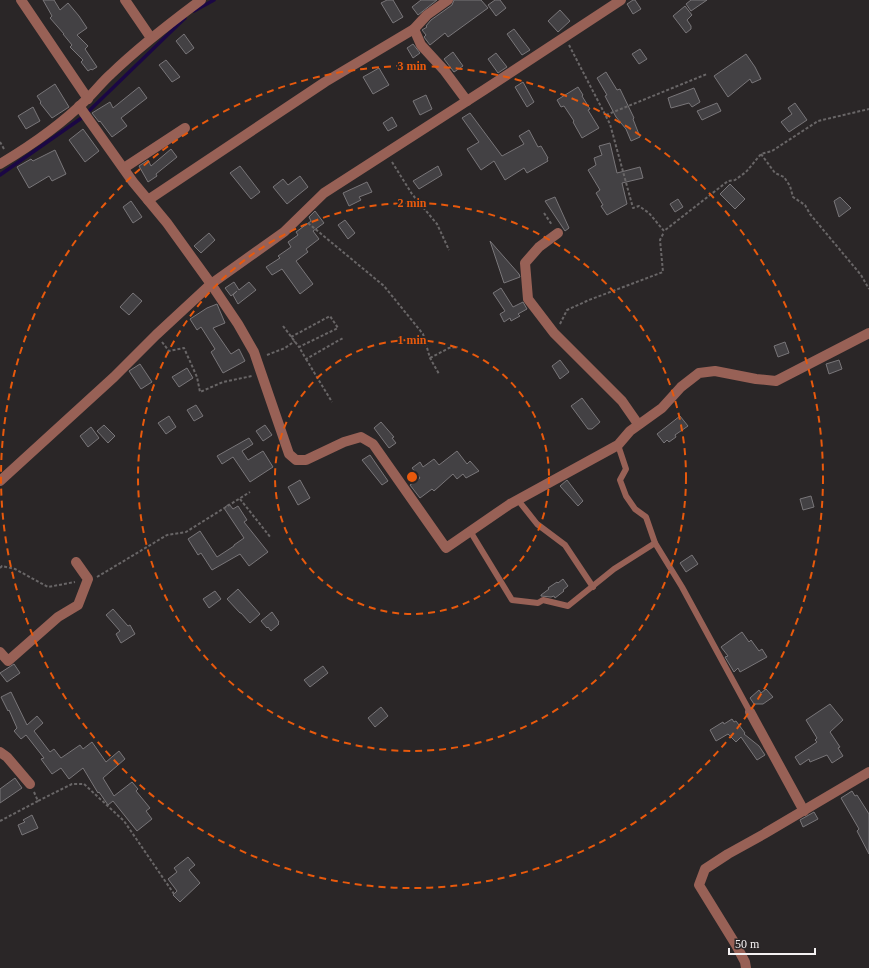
<svg xmlns="http://www.w3.org/2000/svg" width="869" height="968" viewBox="0 0 869 968" font-family="Georgia,serif">
  <rect width="100%" height="100%" fill="#2a2627"/>
  <g fill="none" stroke-linecap="round" stroke-linejoin="round">
    <g stroke="#1b0745" stroke-width="3.5">
      <path d="M194 11 214 0"/>
      <path d="M90 110 185 18"/>
      <path d="M0 175 83 117"/>
    </g>
  </g>
  <g fill="#434144" stroke="#797679">
    <path d="M43 0H54L60 10 68 3 79 16 87 28 77 35 88 46 85 49 97 67 92 70 91 69 88 71 81 62 83 60 70 47 72 45 63 34H64L50 18 52 16Z"/>
    <path d="M387 0H393L403 17 393 23 381 3Z"/>
    <path d="M421 0H437L418 15 412 7Z"/>
    <path d="M454 0H481L488 8 448 37 445 33 430 45 424 37 426 35 422 30 427 27 426 26 431 20 452 5Z"/>
    <path d="M495 0H500L506 8 496 16 488 5Z"/>
    <path d="M633 0H635L641 9 633 14 627 4Z"/>
    <path d="M691 0H707L691 11 686 4Z"/>
    <path d="M685 6 692 15 687 20 691 26V29L686 33 673 16Z"/>
    <path d="M560 10 570 21 558 32 548 21Z"/>
    <path d="M514 29 530 50 522 55 507 34Z"/>
    <path d="M184 34 194 48 186 54 176 41Z"/>
    <path d="M413 44 420 53 413 58 407 48Z"/>
    <path d="M640 49 647 59 639 64 632 54Z"/>
    <path d="M453 52 463 66 454 72 444 59Z"/>
    <path d="M496 53 507 67 498 73 488 59Z"/>
    <path d="M746 54 755 67 761 79 752 83 750 79 728 97 714 76Z"/>
    <path d="M166 60 180 77 172 82 159 65Z"/>
    <path d="M379 68 389 85 373 94 363 77Z"/>
    <path d="M606 72 617 90 620 89 634 118 633 119 640 137 631 141 626 129 616 117 605 96 607 95 597 78Z"/>
    <path d="M523 82 534 102 527 107 515 87Z"/>
    <path d="M55 84 69 107 52 118 40 103 41 102 37 96Z"/>
    <path d="M139 87 147 98 121 118 127 126 112 137 100 121 99 122 92 113 110 102 113 108Z"/>
    <path d="M578 87 583 95 582 96 590 109 588 110 599 128 582 138 573 122 574 121 564 106 561 107 557 100Z"/>
    <path d="M694 88 700 102 692 107 689 103 671 108 668 98Z"/>
    <path d="M426 95 432 109 420 115 413 101Z"/>
    <path d="M717 103 721 111 702 120 697 111Z"/>
    <path d="M795 103 807 120 789 132 781 122 792 114 788 108Z"/>
    <path d="M33 107 40 121 26 129 18 116Z"/>
    <path d="M470 113 502 156 524 144 519 136 529 130 538 147 541 146 548 158 547 159 548 161 527 173 524 168 505 180 494 161 481 170 467 149 479 142 462 118Z"/>
    <path d="M392 117 397 126 388 131 383 123Z"/>
    <path d="M83 129 99 151 85 162 69 140Z"/>
    <path d="M610 143 617 173 640 167 643 178 622 183 627 204 607 215 601 206 603 205 596 193 600 190 588 170 596 165 594 158 602 155 599 146Z"/>
    <path d="M171 149 177 157 156 174 157 176 148 182 139 166 148 160 151 166Z"/>
    <path d="M55 150 66 174 52 181 49 176 29 188 17 167 31 159 33 161Z"/>
    <path d="M240 166 260 192 251 199 230 173Z"/>
    <path d="M438 166 442 175 419 189 413 181Z"/>
    <path d="M300 176 308 187 287 204 273 187 283 179 288 185Z"/>
    <path d="M367 182 372 192 359 197 361 200 349 206 343 193Z"/>
    <path d="M730 184 745 199 735 209 720 194Z"/>
    <path d="M555 197 569 228 565 231 545 201Z"/>
    <path d="M840 197 851 208 839 217 834 201Z"/>
    <path d="M678 199 683 207 675 212 670 204Z"/>
    <path d="M131 201 142 217 133 223 123 207Z"/>
    <path d="M315 211 324 223 313 231 319 239 306 249 308 252 296 261 313 284 300 294 282 269 272 275 266 267 280 258 278 256 291 247 288 242 298 235 296 232 311 221 309 217Z"/>
    <path d="M345 220 355 233 348 239 338 225Z"/>
    <path d="M209 233 215 240 201 253 194 246Z"/>
    <path d="M490 241 519 274 520 277 504 283Z"/>
    <path d="M234 282 239 290 249 282 256 290 238 304 233 295 237 291 231 296 225 288Z"/>
    <path d="M501 288 513 307 523 302 527 309 518 314 520 316 511 321 510 318 504 322 500 314 505 311 493 293Z"/>
    <path d="M133 293 142 301 129 315 120 307Z"/>
    <path d="M217 304 225 323 213 328 231 354 239 349 245 361 223 373 211 352 215 349 201 327 197 330 190 319 207 308Z"/>
    <path d="M785 342 789 353 778 357 774 346Z"/>
    <path d="M560 360 569 372 560 379 552 366Z"/>
    <path d="M839 360 842 369 829 374 826 364Z"/>
    <path d="M140 364 152 382 141 389 129 371Z"/>
    <path d="M187 368 193 378 179 387 172 377Z"/>
    <path d="M582 398 600 422 592 429H588L571 406Z"/>
    <path d="M196 405 203 416 194 421 187 410Z"/>
    <path d="M169 416 176 427 166 434 158 423Z"/>
    <path d="M680 416 688 426 675 435 676 437 669 442 667 440 664 443 657 434Z"/>
    <path d="M381 422 394 437 392 438 396 443 389 448 374 428Z"/>
    <path d="M104 425 115 436 108 443 97 431Z"/>
    <path d="M265 425 272 435 263 441 256 431Z"/>
    <path d="M91 427 99 438 88 447 80 436Z"/>
    <path d="M249 438 253 444 242 451 248 460 263 451 273 467 250 482 233 457 222 464 217 456Z"/>
    <path d="M457 451 467 464 470 461 479 471 466 478 463 474 457 479 453 474 434 491 432 489 420 498 410 485 420 478 412 468 420 462 423 467 434 459 439 465Z"/>
    <path d="M370 455 388 481 382 485 362 460Z"/>
    <path d="M300 480 310 498 298 505 288 487Z"/>
    <path d="M567 480 583 501 578 506 560 486Z"/>
    <path d="M811 496 814 507 803 510 800 499Z"/>
    <path d="M229 504 233 509 238 506 247 520 244 522 268 552 249 566 240 554 212 570 201 553 198 555 188 539 200 531 217 557 234 546V545L244 538 224 508Z"/>
    <path d="M692 555 698 564 686 572 680 563Z"/>
    <path d="M563 579 568 586 563 590 564 591 555 598 554 596 551 597 541 596V595L549 589 548 588 557 582 558 583Z"/>
    <path d="M238 589 260 614 250 623 241 613H240L227 599Z"/>
    <path d="M215 591 221 599 209 608 203 599Z"/>
    <path d="M113 609 128 626 130 625 135 634 121 643 116 634 120 631 106 615Z"/>
    <path d="M272 612 279 622 278 623 279 624 271 631 268 627 267 628 261 621Z"/>
    <path d="M742 632 749 642 751 640 759 651 762 649 767 657 740 672 738 668 734 672 725 657 728 656 721 647Z"/>
    <path d="M14 664 20 673 7 682 0 673Z"/>
    <path d="M323 666 328 673 310 687 304 680Z"/>
    <path d="M766 689 773 697 763 704H754L750 698 759 690 761 693Z"/>
    <path d="M11 692 27 725 37 716 43 723 34 731 50 752 54 749 61 758 80 745 83 749 92 742 106 762 119 751 125 759 103 778 114 796 132 782 138 789 136 791 150 808 146 811 152 819 137 831 113 801 108 805 99 792 98 793 83 768 69 779 61 768 52 774 41 759 44 758 26 735 21 739 14 731 17 728 9 710 8 711 1 697Z"/>
    <path d="M830 704 843 720 830 732 840 747 838 748 843 756 832 763 827 755 810 762 809 759 800 765 795 757 817 742 815 740 817 738 806 720Z"/>
    <path d="M381 707 388 716 375 727 368 718Z"/>
    <path d="M732 719 734 722 736 721 745 733 744 734 759 746 765 755 757 760 741 737 736 742 728 734 716 741 710 730 723 722 724 724Z"/>
    <path d="M15 778 22 788 0 803V789Z"/>
    <path d="M852 791 855 796 857 795 869 814V854L857 831 859 829 841 798Z"/>
    <path d="M814 812 818 819 803 827 800 820Z"/>
    <path d="M32 815 38 828 22 835 18 825 25 822 23 820Z"/>
    <path d="M188 857 195 865 189 870 200 883 180 902 173 895 177 891 168 879 177 872 174 868Z"/>
  </g>
  <g fill="none" stroke-linecap="round" stroke-linejoin="round">
    <g stroke="#696667" stroke-width="2" stroke-dasharray="3 2" stroke-linecap="butt">
      <path d="M569 45 610 124 633 208 639 206 649 213 664 231 728 181 735 180 746 172 761 154 772 151 818 121 869 109"/>
      <path d="M606 115 707 74"/>
      <path d="M0 142 4 149"/>
      <path d="M761 154 775 173 784 177 790 186 793 197 805 205 810 214 861 275 869 289"/>
      <path d="M392 162 412 194 437 224 449 250"/>
      <path d="M544 213 552 225"/>
      <path d="M308 223 384 286 423 334 430 358 439 374"/>
      <path d="M560 324 567 310 589 300 663 272 660 240 664 232"/>
      <path d="M283 326 299 347"/>
      <path d="M291 337 330 316 338 328 299 347 306 359 343 338"/>
      <path d="M162 342 169 351 184 348 197 377 200 392 223 382 252 376"/>
      <path d="M267 355 285 348 295 341"/>
      <path d="M430 358 449 348 458 347"/>
      <path d="M306 359 332 402"/>
      <path d="M240 499 271 538"/>
      <path d="M0 568 2 566 15 569 48 587 75 582"/>
      <path d="M97 577 167 535 186 532 250 492"/>
      <path d="M34 792 38 801 72 784H84L124 821 174 894"/>
      <path d="M0 821 38 801"/>
    </g>
    <g stroke="#986156" stroke-width="6">
      <path d="M618 445 626 469 620 480 626 496 635 509 646 517 655 543 682 587 750 712"/>
      <path d="M518 500 537 524 565 545 593 587"/>
      <path d="M470 531 512 600 538 603 543 600 568 606 614 569 655 543"/>
    </g>
    <g stroke="#986156" stroke-width="10">
      <path d="M21 0 88 99"/>
      <path d="M125 0 151 38"/>
      <path d="M414 29 421 45 444 70 467 101"/>
      <path d="M79 106 133 182 167 223 211 284 238 324 254 352 289 454 296 460H306L344 442 361 437 373 444 446 548 510 504 618 445 630 431 662 408 681 387 699 373 715 371 756 379 776 381 869 333"/>
      <path d="M0 164C32 145 62 124 88 98 96 90 103 81 111 74 139 47 170 23 201 0"/>
      <path d="M124 168 185 128"/>
      <path d="M148 200 325 82 414 29 427 15 448 0"/>
      <path d="M558 233 539 247 525 263 528 299 554 333 622 401 638 424"/>
      <path d="M0 481 114 377 156 335 211 284 284 232 324 193 484 90 621 0"/>
      <path d="M0 652 8 661 58 617 78 605 88 579 76 562"/>
      <path d="M750 712 804 811"/>
      <path d="M0 752 7 757 30 784"/>
      <path d="M746 968 745 962 736 945 699 885 705 869 728 854 764 834 869 772"/>
    </g>
  </g>
  <g fill="none" stroke="#e8590c" stroke-width="2" stroke-dasharray="7 5">
    <circle cx="412" cy="477" r="137"/>
    <circle cx="412" cy="477" r="274"/>
    <circle cx="412" cy="477" r="411"/>
  </g>
  <circle cx="412" cy="477" r="6" fill="#e8590c" stroke="#2a2627" stroke-width="2"/>
  <g font-size="12" text-anchor="middle" font-weight="bold" fill="#e8590c" stroke="#2a2627" stroke-width="4" stroke-linejoin="round" paint-order="stroke">
    <text x="412" y="70">3 min</text>
    <text x="412" y="207">2 min</text>
    <text x="412" y="344">1 min</text>
  </g>
  <path d="M729 948v6h86v-6" fill="none" stroke="#f5f2f3" stroke-width="2"/>
  <text x="735" y="948" font-size="12" fill="#f5f2f3" stroke="#2a2627" stroke-width="3" paint-order="stroke">50 m</text>
</svg>
